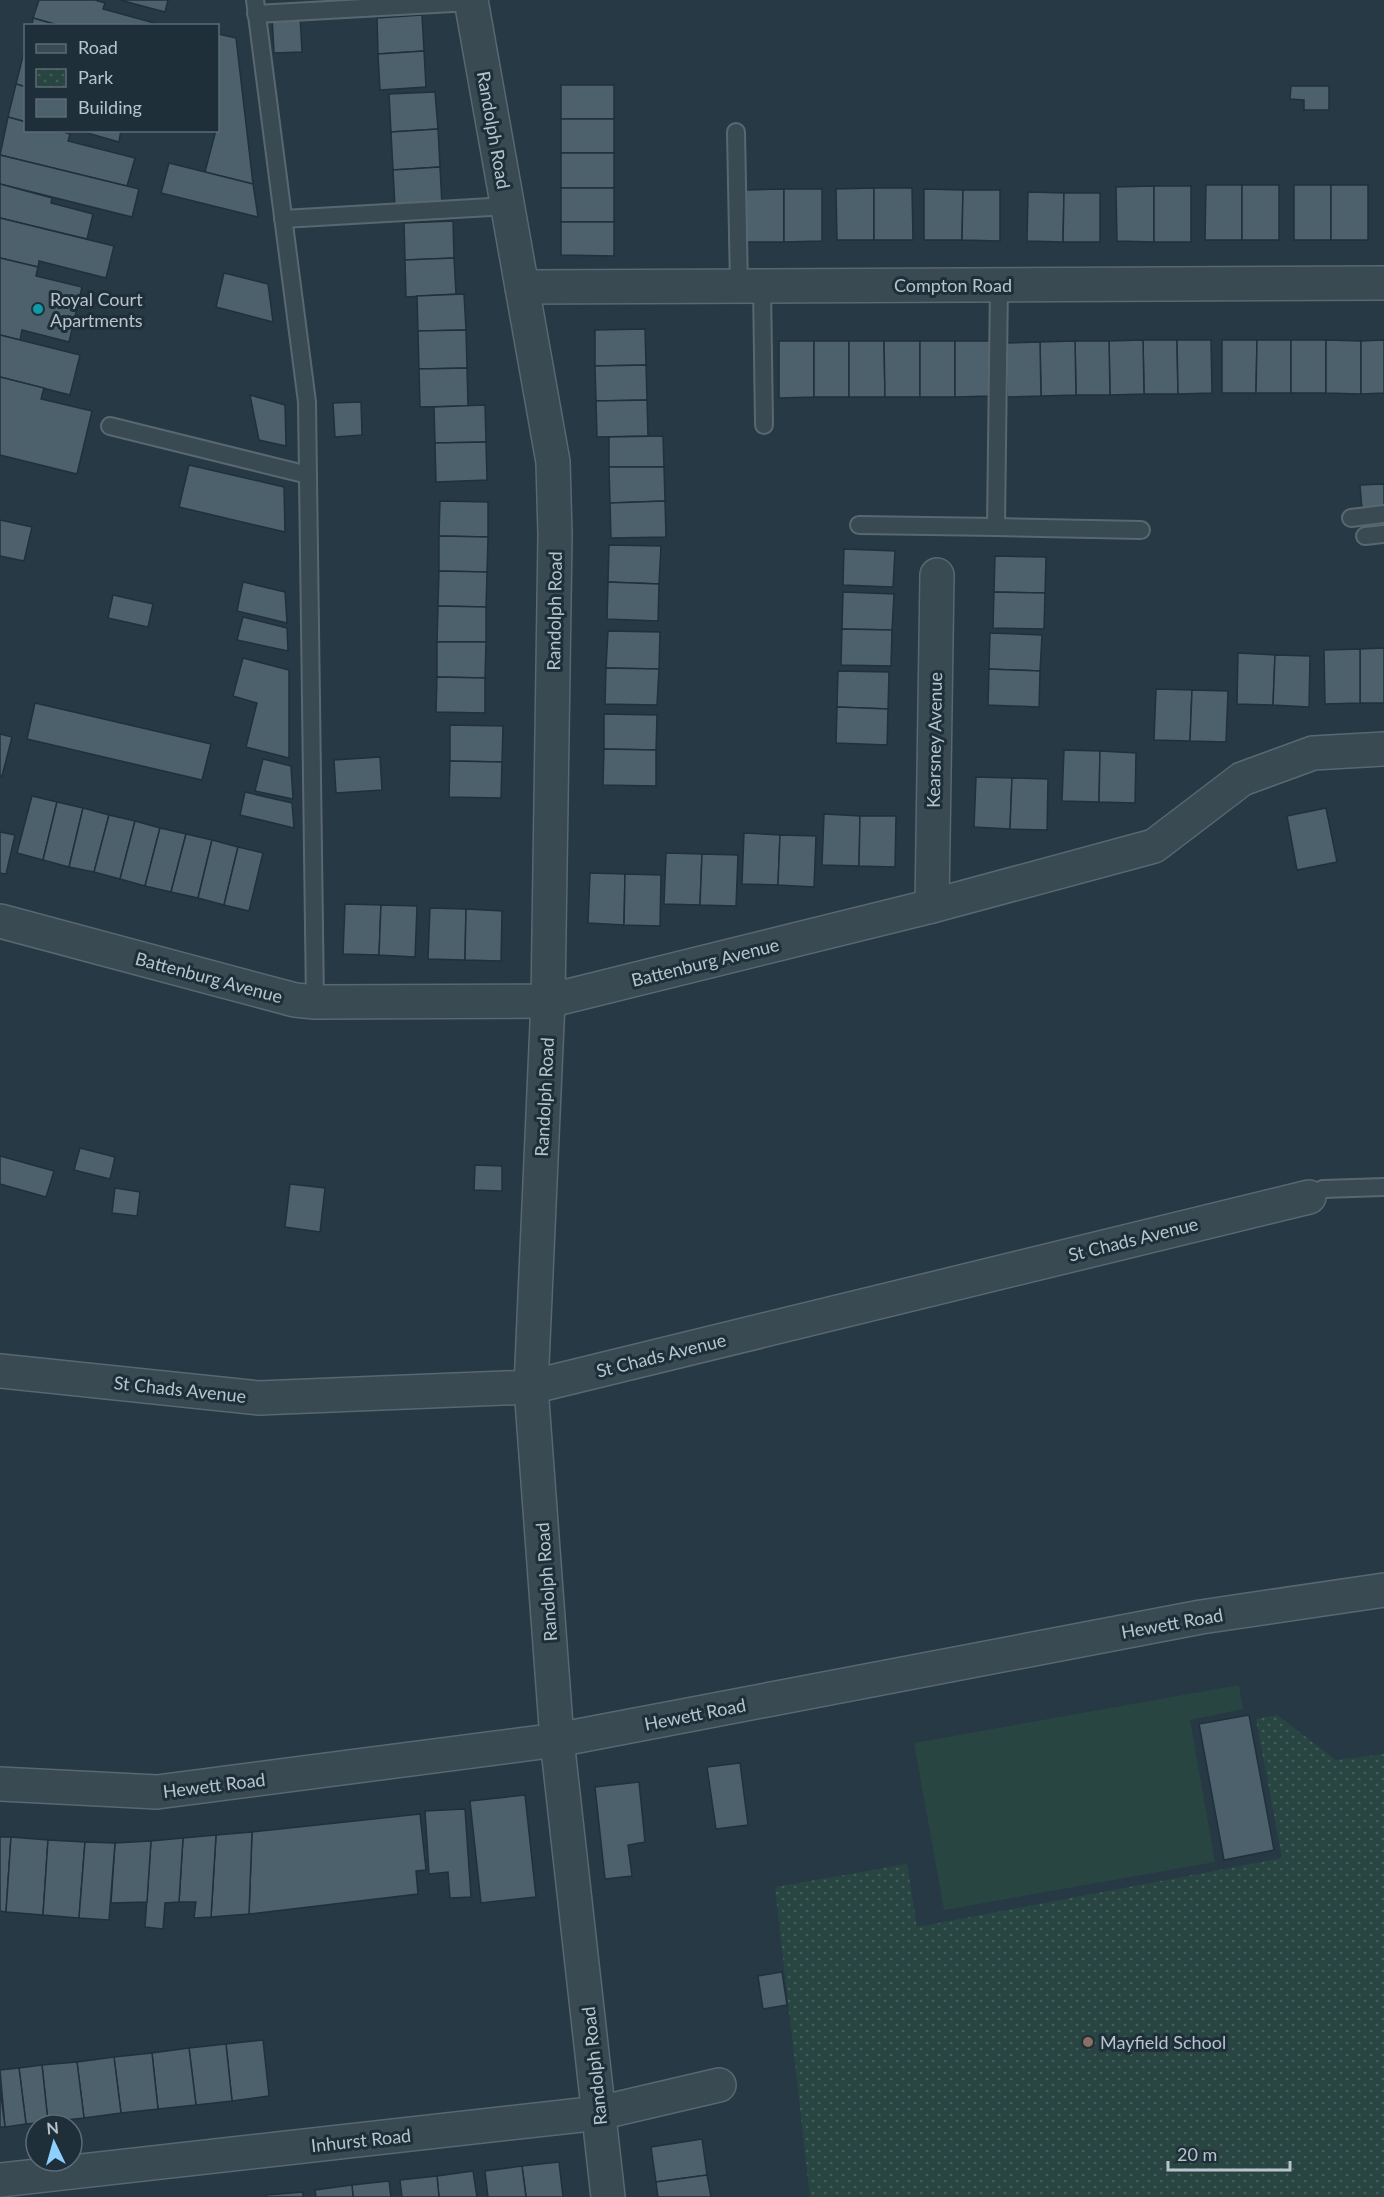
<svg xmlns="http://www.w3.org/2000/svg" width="1384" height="2197" viewBox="0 0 1384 2197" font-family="Lato,sans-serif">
  <defs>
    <pattern id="park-dots" width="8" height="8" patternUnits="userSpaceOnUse" patternTransform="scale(1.5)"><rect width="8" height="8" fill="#284542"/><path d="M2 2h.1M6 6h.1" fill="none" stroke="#455e5c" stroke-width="1.8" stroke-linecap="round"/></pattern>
  </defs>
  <rect width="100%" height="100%" fill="#263944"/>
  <path fill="#284542" d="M1239 1685 1243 1709 1190 1720 1215 1862 944 1910 914 1743Z"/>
  <path fill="url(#park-dots)" d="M1277 1715 1336 1760 1384 1754V2197H810L775 1887 907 1864 917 1927 1282 1858 1256 1719Z"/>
  <g fill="#4c616c" stroke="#21313b" stroke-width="1.5">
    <path d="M39 0H95L105 3 103 9 158 24 61 26 33 18Z"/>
    <path d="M120 0H168L165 12Z"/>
    <path d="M300 15 302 52 274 53 272 16Z"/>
    <path d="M422 15 424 51 378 54 377 18Z"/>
    <path d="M33 18 61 26H32Z"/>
    <path d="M218 34 236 38 253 184 205 172 216 130H218Z"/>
    <path d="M424 51 426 87 380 90 378 54Z"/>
    <path d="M24 52 26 53V87L16 84Z"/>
    <path d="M16 84 26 87V122L8 117Z"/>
    <rect x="561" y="85" width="53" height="34"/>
    <path d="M1291 86H1329V110H1304V100L1290 99Z"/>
    <path d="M435 92 438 129 391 132 389 94Z"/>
    <path d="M8 117 26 122V130H58L70 134 68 141 135 158 127 186 0 155Z"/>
    <rect x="561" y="119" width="53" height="34"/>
    <path d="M438 129 440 167 393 170 391 132Z"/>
    <path d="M77 130H121L119 142Z"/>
    <rect x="561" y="153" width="53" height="35"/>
    <path d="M0 155 139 189 132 217 0 184Z"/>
    <path d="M169 163 253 184 258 217 161 193Z"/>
    <path d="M440 167 442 205 395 208 393 170Z"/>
    <path d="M0 184 52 198 51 203 93 214 87 239 0 218Z"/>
    <path d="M1206 185H1242V240H1205Z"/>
    <rect x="1242" y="185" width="37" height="55"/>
    <rect x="1294" y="185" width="37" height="55"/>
    <rect x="1331" y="185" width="37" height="55"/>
    <path d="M1154 186V242L1117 241 1116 187Z"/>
    <rect x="1154" y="186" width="37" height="56"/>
    <rect x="561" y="188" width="53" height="34"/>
    <path d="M874 188V240H837L836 189Z"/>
    <path d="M874 188H912L913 240H874Z"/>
    <path d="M784 189V242H746V190Z"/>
    <path d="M784 189H822V241L784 242Z"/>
    <path d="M924 189 963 190 962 240H924Z"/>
    <path d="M963 190H1000V241L962 240Z"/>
    <path d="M1028 192 1064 193 1063 242 1027 241Z"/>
    <path d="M1064 193H1100V242H1063Z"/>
    <path d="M0 218 114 246 106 278 39 261 38 267 0 258Z"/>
    <path d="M453 221 454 258 405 260 404 223Z"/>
    <path d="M561 222H614V256L561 255Z"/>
    <path d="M0 258 38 267 36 276 82 287 69 342 22 330 20 340 0 335Z"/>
    <path d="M454 258 456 294 406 297 405 260Z"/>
    <path d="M224 273 268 284 273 322 216 307Z"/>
    <path d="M464 294 466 330 418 331 417 296Z"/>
    <path d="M645 329 646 365 595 366V330Z"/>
    <path d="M466 330 467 368 419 369 418 331Z"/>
    <path d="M0 335 80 355 70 395 0 377Z"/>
    <path d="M1143 340H1177L1178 394H1144Z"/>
    <path d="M1143 340 1144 394 1110 395 1109 341Z"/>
    <path d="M1177 340H1211L1212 393 1178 394Z"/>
    <path d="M1222 340H1257L1256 393H1222Z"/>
    <path d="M1257 340H1291V393H1256Z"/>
    <rect x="1291" y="340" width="35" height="53"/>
    <path d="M1326 340 1361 341V394L1326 393Z"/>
    <path d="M1384 340V393L1361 394V341Z"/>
    <path d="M779 341H814V397L779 398Z"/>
    <rect x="814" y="341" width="35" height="56"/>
    <path d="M849 341H884L885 397H849Z"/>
    <path d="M884 341H920V397H885Z"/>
    <rect x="920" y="341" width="35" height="56"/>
    <path d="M955 341H990V396L955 397Z"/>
    <path d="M1075 341H1109L1110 395H1076Z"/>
    <path d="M1075 341 1076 395 1041 396 1040 342Z"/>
    <path d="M1040 342 1041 396 1007 397 1006 343Z"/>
    <path d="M646 365 647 400 596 401 595 366Z"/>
    <path d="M467 368 468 406 420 407 419 369Z"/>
    <path d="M0 377 44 388 41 399 92 411 77 474 0 455Z"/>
    <path d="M250 395 285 405 286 446 259 440Z"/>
    <path d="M647 400 648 436 597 437 596 401Z"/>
    <path d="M361 402 362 435 335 437 333 403Z"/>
    <path d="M485 405 486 442 435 443 434 407Z"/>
    <path d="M663 436 664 467H609V437Z"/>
    <path d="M486 442 487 480 436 482 435 443Z"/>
    <path d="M189 465 284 487 285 532 179 507Z"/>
    <path d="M609 467H664L665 501 610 503Z"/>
    <path d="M1384 484V507L1362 509 1360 485Z"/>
    <path d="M440 501 488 502V537L439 536Z"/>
    <path d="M665 501 666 537 611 538 610 503Z"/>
    <path d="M0 520 32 527 24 561 0 556Z"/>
    <path d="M439 536 488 537 487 572 439 571Z"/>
    <path d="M609 545 661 546 659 584 608 582Z"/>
    <path d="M844 549 895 551 893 587 843 585Z"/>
    <path d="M995 556 1046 557 1045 593 994 592Z"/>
    <path d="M439 571 487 572 486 607 438 606Z"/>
    <path d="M243 582 285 592 287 623 237 611Z"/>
    <path d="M608 582 659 584 658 621 607 619Z"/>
    <path d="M843 592 894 594 892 630 842 629Z"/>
    <path d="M994 592 1045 593 1044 629 993 628Z"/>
    <path d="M113 595 153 604 148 627 108 618Z"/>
    <path d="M438 606 486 607V642H437Z"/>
    <path d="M243 617 287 628 288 651 237 640Z"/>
    <path d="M842 629 892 630 891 666 841 665Z"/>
    <path d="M608 631 660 632 659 669 606 668Z"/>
    <path d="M990 633 1042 635 1040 671 989 669Z"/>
    <path d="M437 642H486L485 678 437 677Z"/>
    <path d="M1384 648V703H1360V649Z"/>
    <path d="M1360 649V703L1325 704 1324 650Z"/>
    <path d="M1238 653 1275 655 1273 705 1237 704Z"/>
    <path d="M1275 655 1310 656 1309 707 1273 705Z"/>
    <path d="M243 658 289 670V758L246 747 257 703 233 696Z"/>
    <path d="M606 668 659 669 657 705 605 704Z"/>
    <path d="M989 669 1040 671 1039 707 988 705Z"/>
    <path d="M838 671 889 672 888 709 837 707Z"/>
    <path d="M437 677 485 678V713L436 712Z"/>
    <path d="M1156 689 1192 690 1190 741 1154 740Z"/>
    <path d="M1192 690 1228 691 1226 742 1190 741Z"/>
    <path d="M35 703 211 744 202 780 27 739Z"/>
    <path d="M837 707 888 709 887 745 836 743Z"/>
    <path d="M604 714 657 715 656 750 604 749Z"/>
    <path d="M450 725 503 726 502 762 450 761Z"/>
    <path d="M0 734 12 737 2 776H0Z"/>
    <path d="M604 749 656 750V786L603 785Z"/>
    <path d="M1064 750 1100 751 1099 802 1062 801Z"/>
    <path d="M1100 751 1136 753 1135 803 1099 802Z"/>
    <path d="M380 757 382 790 336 793 334 760Z"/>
    <path d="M263 759 291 766 293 799 255 791Z"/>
    <path d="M450 761 502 762 501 798 449 797Z"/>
    <path d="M976 777 1012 778 1010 829 974 827Z"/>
    <path d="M1012 778 1048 779 1047 830 1010 829Z"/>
    <path d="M245 792 292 803 294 828 240 815Z"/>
    <path d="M32 796 57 802 43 860 17 853Z"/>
    <path d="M57 802 83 808 69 867 43 860Z"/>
    <path d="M83 808 109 815 94 872 69 867Z"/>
    <path d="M1326 808 1337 862 1297 870 1287 816Z"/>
    <path d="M824 814 860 816 859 866 822 865Z"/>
    <path d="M109 815 135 821 120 879 94 872Z"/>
    <path d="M860 816H896L895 867 859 866Z"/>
    <path d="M135 821 160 828 145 886 120 879Z"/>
    <path d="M160 828 186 834 171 892 145 886Z"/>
    <path d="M0 832 15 835 6 874 0 873Z"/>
    <path d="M744 833 780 835 778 885 742 884Z"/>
    <path d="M186 834 212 840 198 898 171 892Z"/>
    <path d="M780 835 816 836 814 887 778 885Z"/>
    <path d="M212 840 238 847 224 905 198 898Z"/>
    <path d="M238 847 263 853 249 911 224 905Z"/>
    <path d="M666 853 702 854 700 905 664 904Z"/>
    <path d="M702 854 738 855 736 906 700 905Z"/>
    <path d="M590 873 625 874 624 925 588 923Z"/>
    <path d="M625 874 661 875 660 926 624 925Z"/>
    <path d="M345 904 381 905 379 955 343 954Z"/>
    <path d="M381 905 417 906 415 957 379 955Z"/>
    <path d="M430 908 466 909 465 960 428 959Z"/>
    <path d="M466 909 502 911 501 961 465 960Z"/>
    <path d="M80 1148 115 1157 110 1179 74 1170Z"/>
    <path d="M0 1156 54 1171 46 1197 0 1184Z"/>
    <path d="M475 1165 502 1166V1191L474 1190Z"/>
    <path d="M290 1184 325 1188 320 1232 285 1227Z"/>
    <path d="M115 1188 140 1192 137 1216 112 1213Z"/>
    <path d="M1249 1715 1274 1850 1224 1860 1199 1724Z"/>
    <path d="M740 1763 748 1825 716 1829 707 1767Z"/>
    <path d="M639 1782 645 1842 628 1845 632 1876 605 1879 595 1787Z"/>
    <path d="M525 1795 536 1897 481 1903 470 1801Z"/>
    <path d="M465 1809 471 1897 450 1898 448 1872 429 1874 425 1811Z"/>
    <path d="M420 1814 426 1870 416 1871 418 1894 249 1914 252 1832Z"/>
    <path d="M252 1832 249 1914 211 1917 216 1835Z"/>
    <path d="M216 1835 211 1917 194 1918 196 1902H179L183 1838Z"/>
    <path d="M0 1837H11L6 1912 0 1911Z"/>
    <path d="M11 1837 48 1840 43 1915 6 1912Z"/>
    <path d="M183 1838 179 1902 165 1903 163 1929 145 1927 151 1841Z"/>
    <path d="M48 1840 85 1842 79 1918 43 1915Z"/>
    <path d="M151 1841 147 1902 111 1903 115 1843Z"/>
    <path d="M85 1842 115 1843 109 1920 79 1918Z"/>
    <path d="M782 1972 787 2005 763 2009 758 1976Z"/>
    <path d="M263 2040 269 2096 232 2101 226 2044Z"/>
    <path d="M226 2044 232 2101 196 2105 189 2048Z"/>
    <path d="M189 2048 196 2105 158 2109 152 2053Z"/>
    <path d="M152 2053 158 2109 121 2113 114 2057Z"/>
    <path d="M114 2057 121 2113 84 2118 77 2062Z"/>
    <path d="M77 2062 84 2118 48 2122 42 2065Z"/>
    <path d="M42 2065 48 2122 26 2124 19 2068Z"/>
    <path d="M19 2068 26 2124 5 2127 0 2070Z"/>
    <path d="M0 2088 5 2127H0Z"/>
    <path d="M702 2139 707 2175 656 2182 651 2147Z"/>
    <path d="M559 2162 563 2197H526L522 2166Z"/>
    <path d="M522 2166 526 2197H488L485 2171Z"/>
    <path d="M473 2171 477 2197H439L437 2176Z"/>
    <path d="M707 2175 711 2197H658L656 2182Z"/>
    <path d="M437 2176 439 2197H402L400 2180Z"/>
    <path d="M389 2181 391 2197H353L352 2185Z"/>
    <path d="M352 2185 353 2197H316L315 2190Z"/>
    <path d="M303 2192V2197H266V2195Z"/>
  </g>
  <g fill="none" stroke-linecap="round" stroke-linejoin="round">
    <g stroke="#596771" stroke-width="20">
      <g id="service">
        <path d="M255 0 307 402 315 1002"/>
        <path d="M256 14 471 2"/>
        <path d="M736 132 739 286"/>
        <path d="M283 219 508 206"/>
        <path d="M762 286 764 425"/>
        <path d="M110 426 308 475"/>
        <path d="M1351 518 1384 514"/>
        <path d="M859 525 996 527 999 284"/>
        <path d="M996 527 1141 530"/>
        <path d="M1365 536 1384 534"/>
        <path d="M1309 1197 1323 1189 1384 1187"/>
      </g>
    </g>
    <g stroke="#596771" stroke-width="36">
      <g id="minor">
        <path d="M471 0 553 462 555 535 548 1001 531 1387 557 1740 608 2197"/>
        <path d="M522 287 1384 283"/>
        <path d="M932 906 937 575"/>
        <path d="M0 921 295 1000 315 1002 548 1001 932 906 1154 846 1242 779 1313 753 1384 749"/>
        <path d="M0 1371 259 1398 531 1387 1309 1197"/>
        <path d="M0 1784 157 1792 557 1740 1201 1617 1384 1590"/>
        <path d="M0 2180 599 2113 719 2085"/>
      </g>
    </g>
    <use href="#service" stroke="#3a4a53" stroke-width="16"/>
    <use href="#minor" stroke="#3a4a53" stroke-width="33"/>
  </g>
  <circle fill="#0f9aa8" stroke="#1f2f39" stroke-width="2" cx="38" cy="309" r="6"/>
  <circle fill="#8d6e63" stroke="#1f2f39" stroke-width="2" cx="1088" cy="2042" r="6"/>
  <g text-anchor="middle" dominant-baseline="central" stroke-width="6" stroke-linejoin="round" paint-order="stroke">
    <g font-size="18" fill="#b8c4cd" stroke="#1f2f39">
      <text transform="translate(494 130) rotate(80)">Randolph Road</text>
      <text x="953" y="285">Compton Road</text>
      <text transform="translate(554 611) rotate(-89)">Randolph Road</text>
      <text transform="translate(934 740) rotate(-89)">Kearsney Avenue</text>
      <text transform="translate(705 962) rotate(-14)">Battenburg Avenue</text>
      <text transform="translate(209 977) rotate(15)">Battenburg Avenue</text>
      <text transform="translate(544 1097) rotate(-87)">Randolph Road</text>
      <text transform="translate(1133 1239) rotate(-14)">St Chads Avenue</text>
      <text transform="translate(661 1355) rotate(-14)">St Chads Avenue</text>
      <text transform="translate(180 1389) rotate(6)">St Chads Avenue</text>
      <text transform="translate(546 1582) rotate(-94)">Randolph Road</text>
      <text transform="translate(1172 1623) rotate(-10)">Hewett Road</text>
      <text transform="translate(695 1714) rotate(-11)">Hewett Road</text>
      <text transform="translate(214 1785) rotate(-7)">Hewett Road</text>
      <text transform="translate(594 2066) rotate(-96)">Randolph Road</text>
      <text transform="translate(361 2140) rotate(-6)">Inhurst Road</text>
    </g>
    <g font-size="18" fill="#b8c4cd" stroke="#1f2f39" text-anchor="start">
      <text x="50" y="299">Royal Court<tspan x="50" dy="21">Apartments</tspan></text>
      <text x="1100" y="2042">Mayfield School</text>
    </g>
  </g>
  <rect x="24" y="24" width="195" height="108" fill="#1f2f39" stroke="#5c6b74" stroke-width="1.5"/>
  <rect x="36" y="44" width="30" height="9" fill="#3a4a53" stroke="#5c6b74" stroke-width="1.5"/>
  <text x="78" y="54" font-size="18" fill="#b8c4cd">Road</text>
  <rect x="36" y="69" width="30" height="18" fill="url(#park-dots)" stroke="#5c6b74" stroke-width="1.5"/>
  <text x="78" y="84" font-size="18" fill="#b8c4cd">Park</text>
  <rect x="36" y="99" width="30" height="18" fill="#4c616c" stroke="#5c6b74" stroke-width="1.5"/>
  <text x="78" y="114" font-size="18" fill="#b8c4cd">Building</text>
  <g transform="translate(54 2143) rotate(355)"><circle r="28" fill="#1f2f39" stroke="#5c6b74" stroke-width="1.5"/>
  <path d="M0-4.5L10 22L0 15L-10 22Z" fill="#8dcffd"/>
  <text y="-9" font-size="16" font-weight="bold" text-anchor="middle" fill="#b8c4cd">N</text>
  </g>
  <path d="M1168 2161v9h122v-9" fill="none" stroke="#b8c4cd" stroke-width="3"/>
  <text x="1177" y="2161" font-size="18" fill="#b8c4cd" stroke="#1f2f39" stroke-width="4.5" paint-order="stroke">20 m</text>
</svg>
